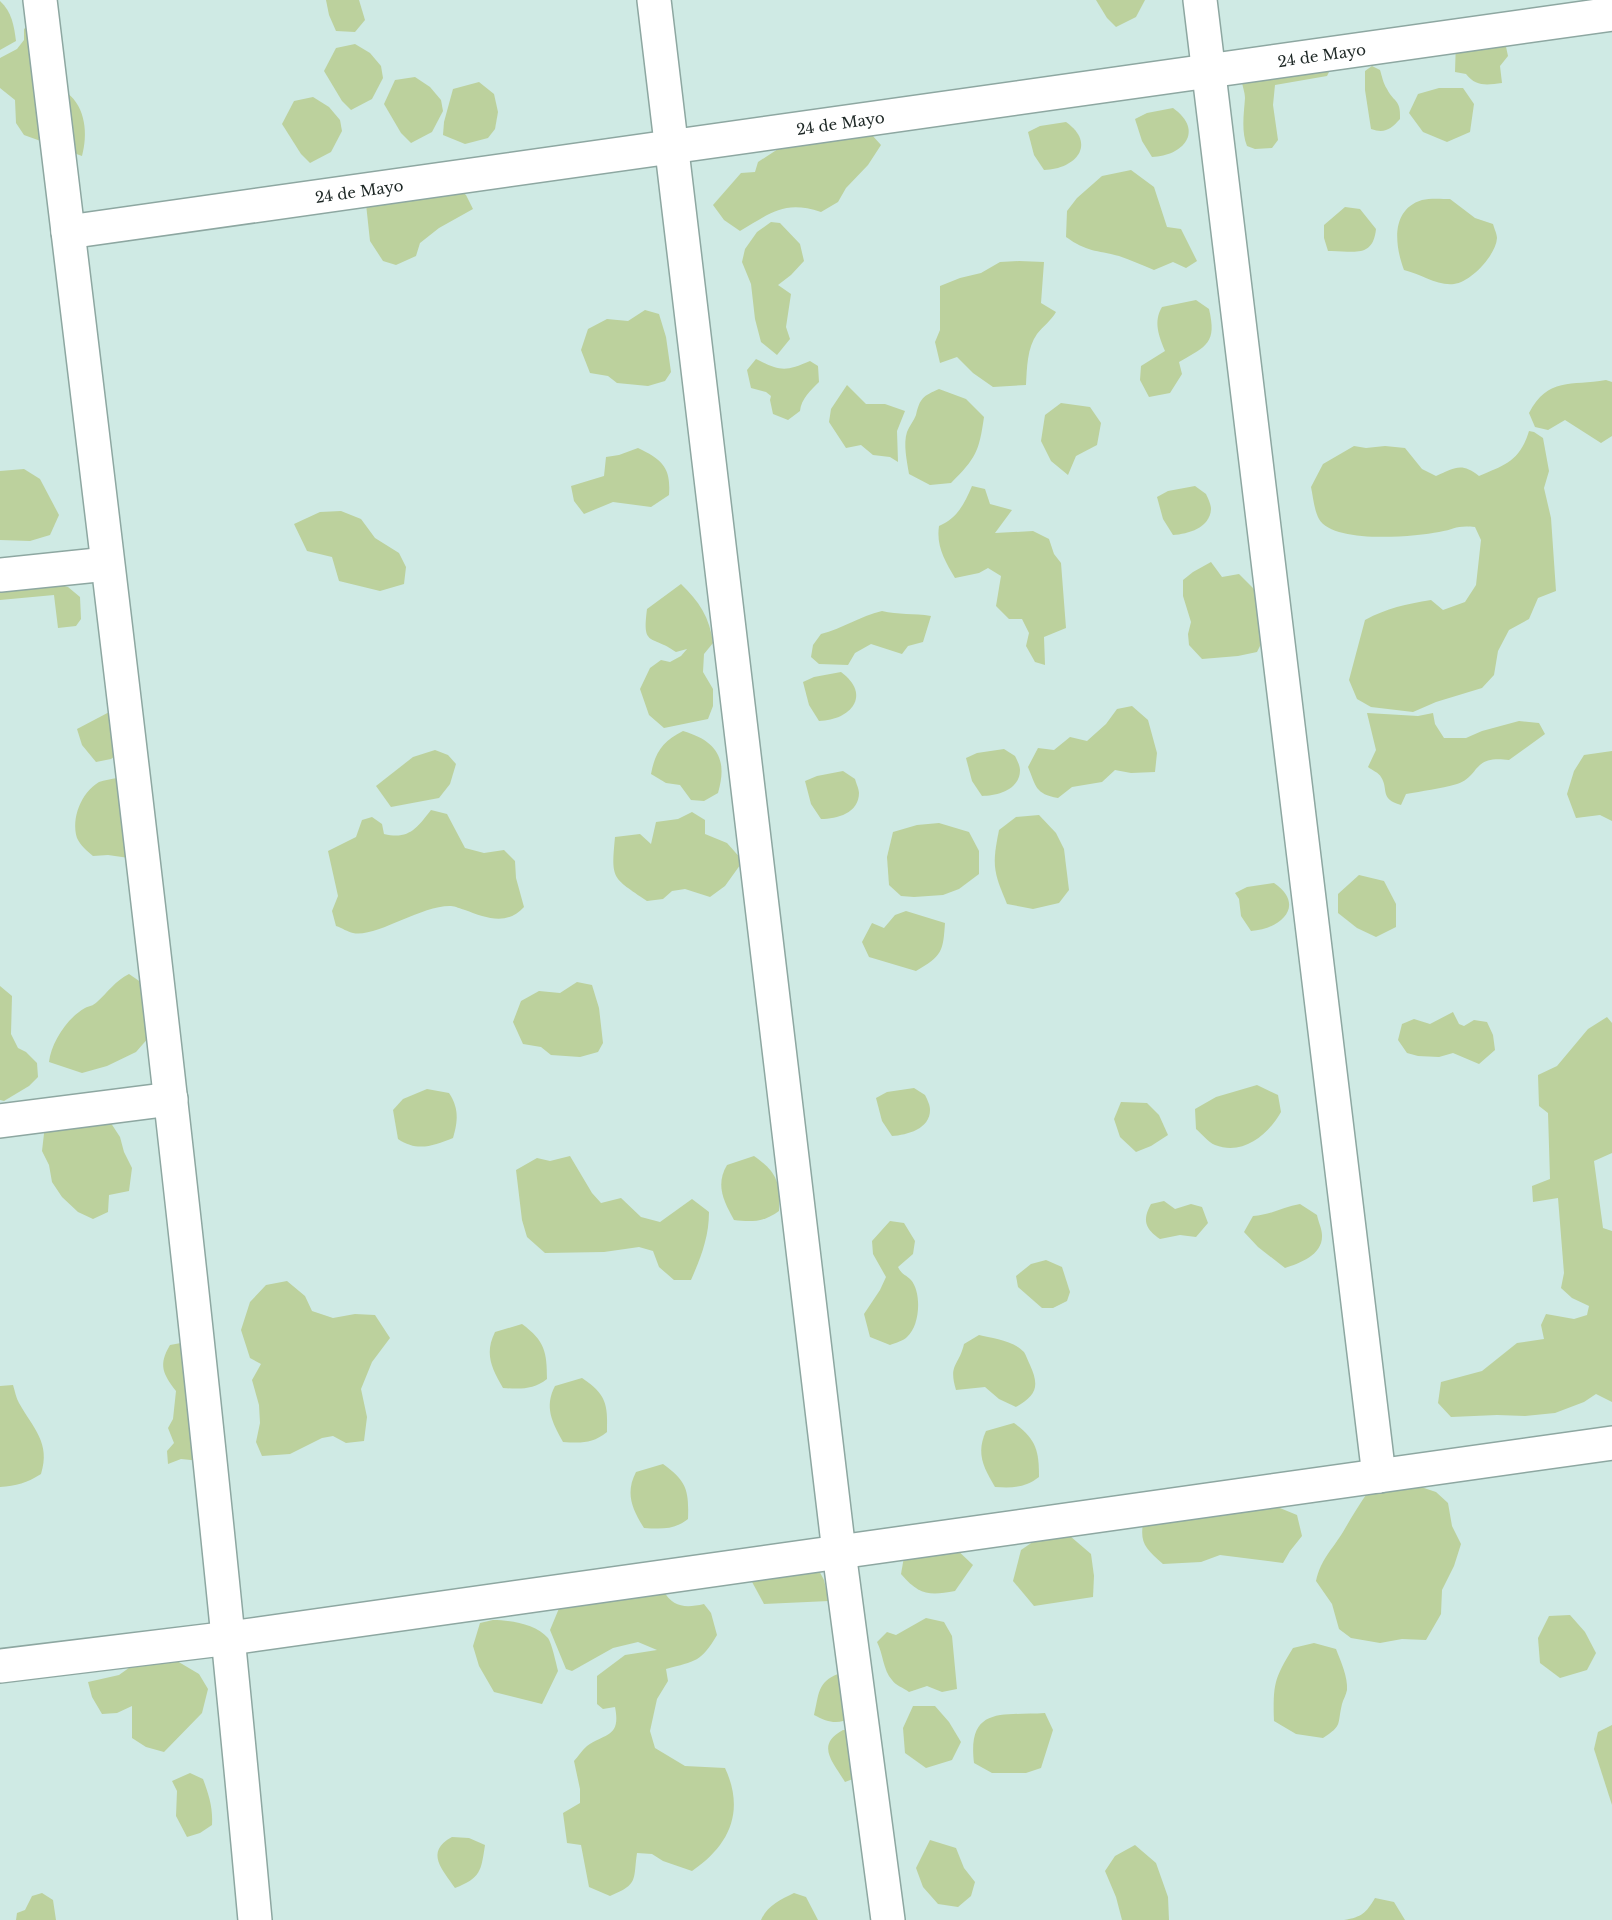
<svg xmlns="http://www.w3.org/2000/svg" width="1612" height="1920" viewBox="0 0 1612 1920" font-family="'Libre Baskerville',serif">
  <rect width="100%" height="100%" fill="#cfeae4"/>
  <g fill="#bcd19d">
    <path d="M326 0H359L365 20 355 32 336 31 329 15Z"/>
    <path d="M1096 0H1145L1136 17 1116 27 1107 18Z"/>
    <path d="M0 1C12 12 14 26 16 41L0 50Z"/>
    <path d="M30 24 67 93C86 107 88 135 82 156L24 135 16 123 15 100 0 88V58L17 49 24 40V29Z"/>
    <path d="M1456 40 1505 42 1508 56 1500 66 1502 83C1487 85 1476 87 1466 74L1455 72Z"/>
    <path d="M355 44 370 53 381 66 383 78 372 99 351 110 342 101 324 71 336 48Z"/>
    <path d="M1372 66 1380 70C1382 76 1383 83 1387 89 1394 103 1401 99 1400 119 1391 129 1385 134 1371 129L1365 90V71Z"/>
    <path d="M1331 68 1327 76 1275 85 1273 105 1278 140 1272 148 1255 149 1247 146C1241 131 1244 113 1245 98 1245 92 1242 85 1241 78Z"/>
    <path d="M415 77 430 87 441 100 443 111 432 132 411 143 401 133 384 104 395 80Z"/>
    <path d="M479 82 494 94 498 112 495 129 488 138 465 144 443 135 444 122 453 89Z"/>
    <path d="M1439 88H1463L1474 104 1470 132 1447 142 1423 132 1409 113 1418 94Z"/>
    <path d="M313 97 329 107 340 120 342 131 331 152 310 163 301 154 282 124 294 101Z"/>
    <path d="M1173 108C1205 131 1183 156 1152 157L1142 141 1135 119 1147 113Z"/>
    <path d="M1066 122C1097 144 1076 169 1044 170L1034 155 1028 132 1040 126Z"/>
    <path d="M801 134 872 135 881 145 868 165 846 188 838 202 821 212C784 200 771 213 740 231L724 220 713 205 741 173 755 172 758 162Z"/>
    <path d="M1131 170 1154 187 1167 227 1181 229 1197 261 1186 268 1173 262 1154 270C1142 265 1131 260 1119 256 1096 250 1087 252 1066 237L1067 211 1077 198 1102 176Z"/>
    <path d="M444 176 466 195 473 209 439 228 420 243 416 256 396 265 383 261 370 241 366 204Z"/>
    <path d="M1450 199 1475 218 1493 224C1494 228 1497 234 1497 238 1496 255 1471 282 1454 284 1437 286 1421 274 1404 270 1395 246 1390 210 1422 200 1430 198 1442 199 1450 199Z"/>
    <path d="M1345 207 1360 209 1376 229C1373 260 1351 250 1328 251L1324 238V225Z"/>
    <path d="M771 222 780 223 800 244 804 261 791 275 778 285 791 294 786 327 790 339 777 355 761 342 755 319 751 284 742 262 745 249 757 232Z"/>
    <path d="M1019 261 1044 262 1041 303 1056 312C1051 321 1043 326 1037 334 1027 348 1027 368 1026 385L993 387 973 373 957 357 940 363 935 342 940 330V286L960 278 981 273 1000 262Z"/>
    <path d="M1196 300 1209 309C1217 343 1207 346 1179 362L1182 374 1170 393 1149 397 1140 380 1141 366 1165 351C1159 336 1153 322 1162 307Z"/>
    <path d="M645 310 659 314 666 337 671 372 665 381 648 386 617 383 608 376 590 373 581 350 588 329 607 319 628 321Z"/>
    <path d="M756 359C780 371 785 372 810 361L818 366 819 382C811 390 801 399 800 411L788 420 773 414 770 400 771 396 766 392 751 388 747 370Z"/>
    <path d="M1606 380 1612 382V436L1601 443 1565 420 1548 430 1535 427 1529 413C1548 377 1571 386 1606 380Z"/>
    <path d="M847 385 866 404H885L905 411 897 431 898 462 890 457 873 455 861 445 846 448 829 422 831 409Z"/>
    <path d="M939 389 966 399 984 417C979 452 976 458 951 483L930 485 909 474C907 461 903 444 907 432 909 426 914 421 916 415 920 398 923 396 939 389Z"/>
    <path d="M1061 403 1090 407 1101 423 1097 445 1076 456 1068 475 1051 461 1041 441 1045 415Z"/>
    <path d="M1529 431 1534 432 1543 438 1549 471 1544 488 1551 518 1556 591 1538 598 1529 619 1509 630 1498 651 1494 675 1482 688 1436 702 1413 712 1371 707 1357 699 1349 680 1365 620C1387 608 1406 604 1431 600L1443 610 1465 602 1476 585 1481 540 1475 527C1456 525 1456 529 1439 532 1413 537 1333 544 1319 519 1314 510 1313 496 1311 487L1323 464 1354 446 1366 448 1385 446 1405 448 1422 469 1436 476C1455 468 1461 462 1479 476 1505 465 1520 461 1529 431Z"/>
    <path d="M638 448C663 460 671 468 669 495L651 507 613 502 584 514 574 501 571 486 604 476 606 457 619 455Z"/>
    <path d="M24 469 40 479 59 515 50 535 30 541 0 540V471Z"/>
    <path d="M972 486 985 489 990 504 1012 510 995 533 1033 531 1049 539 1054 554 1061 563 1066 628 1044 637 1045 665 1035 662 1026 646 1029 633 1022 619H1009L996 606 1001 576 988 568 979 573 955 578C945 561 936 546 939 526 957 518 964 505 972 486Z"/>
    <path d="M1195 486 1206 494C1208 498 1211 505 1211 509 1210 528 1188 534 1173 535L1163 519 1157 497 1168 491Z"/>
    <path d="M341 511 361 519 375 538 399 553 406 567 404 584 380 591 339 581 332 557 307 551 294 524 320 512Z"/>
    <path d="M1211 562 1222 577 1239 574 1258 593 1266 634 1257 652 1238 656 1202 659 1189 645 1188 634 1191 622 1183 596V580L1193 572Z"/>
    <path d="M57 584 68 587 80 597 81 619 76 626 58 628 54 595 0 600V588Z"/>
    <path d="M681 584C699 601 710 618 713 643L704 654 703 672 713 689V706L708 719 664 728 649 715 640 689 650 668 661 660 670 662 681 656 687 649 676 652C651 634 642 648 647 609Z"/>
    <path d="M882 611C898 615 914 613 931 616L923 642 908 646 902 654 871 644 855 653 848 665 819 664 811 657 813 645 821 634C842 629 860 616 882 611Z"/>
    <path d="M841 672C872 695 851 720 819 721L809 705 803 682 814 677Z"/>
    <path d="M1132 706 1148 720 1157 753 1155 772 1131 773 1115 770 1102 782 1072 787 1058 798C1035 794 1036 786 1028 767L1038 748 1054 750 1070 737 1087 741 1106 724 1117 709Z"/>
    <path d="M115 709 130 745 111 759 96 762 82 745 77 729Z"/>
    <path d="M1367 713 1418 716 1433 713 1435 724 1444 738H1466L1482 731 1519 721 1539 723 1545 734 1509 760C1471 755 1481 776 1457 784 1440 789 1422 791 1406 794L1401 805C1379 799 1389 789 1381 777 1379 773 1372 770 1368 767L1376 750Z"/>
    <path d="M683 731C717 741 728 759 718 793L704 801 691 800 680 785 666 783 651 774C655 752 663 741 683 731Z"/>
    <path d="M1004 749 1015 756C1017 760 1020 766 1020 770 1020 790 997 796 982 796L972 781 966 758 977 753Z"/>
    <path d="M435 750 448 755 456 764 450 784 439 798 391 807 376 786 413 757Z"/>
    <path d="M1612 751V821L1600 815 1576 818 1567 794 1574 771 1584 755Z"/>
    <path d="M843 771 855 779C856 783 859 789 859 793 859 813 837 819 821 819L811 804 805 781 817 776Z"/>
    <path d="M117 778 143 785 154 806 152 827 129 858 108 855 93 856C87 851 80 845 77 838 71 818 81 793 99 782 104 780 112 779 117 778Z"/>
    <path d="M431 810 447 814 465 848 484 853 504 850 515 861 516 878 524 907C507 926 486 918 465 910 461 909 455 906 451 906 421 905 376 938 353 933 348 932 342 928 336 926L332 911 338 896 328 851 356 837 362 820 372 817 382 824 384 834C409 840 417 828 431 810Z"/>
    <path d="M692 812 705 820V834L727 843 743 861 725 886 710 897 685 889 672 891 663 899 647 901C612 877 611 880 615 837L640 834 651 844 656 822 678 819Z"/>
    <path d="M1039 815 1056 833 1064 849 1069 890 1059 903 1033 909 1007 904C993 871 992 865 999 830L1016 817Z"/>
    <path d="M939 823 969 832 979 851V874L959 889 943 895 914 897 901 896 889 885 887 857 893 832 917 825Z"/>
    <path d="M1359 875 1384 881 1396 904V927L1376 937 1357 928 1338 913V894Z"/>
    <path d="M1274 883C1306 905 1282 929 1251 931L1241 916 1239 899 1235 893 1247 887Z"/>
    <path d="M906 911 945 923C943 952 942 956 916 971L869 957 862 942 872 923 884 928 895 915Z"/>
    <path d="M129 974 145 985 150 1036 136 1052 107 1066 82 1073 49 1062C51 1043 67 1018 85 1008 89 1006 93 1006 97 1002 108 992 115 981 129 974Z"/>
    <path d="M577 982 592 985 599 1008 603 1043 598 1052 580 1057 551 1055 541 1047 523 1044 513 1022 521 1001 539 991 560 993Z"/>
    <path d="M0 986 12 996 11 1034 18 1048 26 1052 37 1063 38 1077 29 1086 4 1101 0 1100Z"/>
    <path d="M1453 1012 1459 1024 1464 1026 1474 1020 1487 1022 1493 1035 1495 1050 1479 1064 1453 1053 1439 1057 1418 1056 1407 1053 1398 1040 1402 1024 1414 1019 1430 1024Z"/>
    <path d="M1607 1017 1612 1023V1153L1594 1161 1603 1228 1612 1231V1402L1596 1394 1584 1402 1555 1413 1525 1416 1497 1415 1451 1417 1438 1403 1441 1382 1482 1371 1517 1343 1544 1339 1541 1325 1546 1314 1574 1319 1587 1315 1589 1306 1572 1298 1561 1288 1564 1273 1558 1198 1533 1202 1532 1186 1550 1179 1548 1113 1539 1106 1538 1075 1557 1066 1588 1029Z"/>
    <path d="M1257 1085 1278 1095 1281 1112C1268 1135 1243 1156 1215 1145 1208 1142 1202 1134 1196 1129L1195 1109 1216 1097Z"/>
    <path d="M914 1088 925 1095C927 1099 930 1105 930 1110 930 1129 907 1135 892 1136L882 1121 876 1098 887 1092Z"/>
    <path d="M427 1089 449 1093C459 1108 458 1121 453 1138 433 1146 417 1152 398 1139L393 1110 403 1099Z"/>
    <path d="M1121 1102 1147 1103 1159 1115 1168 1135 1151 1146 1136 1152 1120 1137 1114 1119Z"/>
    <path d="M105 1114 120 1137 124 1152 132 1168 129 1191 109 1195 108 1212 93 1219 78 1212 62 1197 52 1182 49 1165 42 1151 45 1125Z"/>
    <path d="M570 1156 592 1193 601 1203 621 1198 641 1217 660 1222 692 1199 709 1212C709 1237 701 1257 691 1280H674L659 1267 653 1251 639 1247 604 1252 545 1253 527 1237 522 1220 516 1170 537 1158 550 1161Z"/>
    <path d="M754 1156C778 1173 780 1183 779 1211 764 1222 752 1222 734 1220 724 1202 715 1185 727 1165Z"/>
    <path d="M1164 1201 1175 1209 1191 1204 1202 1207 1208 1223 1196 1237 1180 1235 1160 1239C1145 1229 1142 1220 1151 1204Z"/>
    <path d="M1300 1204 1317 1215C1318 1221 1322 1229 1322 1235 1323 1255 1300 1263 1285 1268L1258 1247 1244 1232 1253 1216C1271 1215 1283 1207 1300 1204Z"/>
    <path d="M890 1221 904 1223 915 1241 913 1254 898 1267C902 1275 905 1274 911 1280 922 1293 920 1326 907 1337 903 1341 895 1343 890 1345L870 1337 864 1314 880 1290 886 1277 873 1254 872 1241Z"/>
    <path d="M1046 1260 1062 1267 1070 1292 1067 1301 1053 1308H1042L1018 1287 1016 1276 1031 1264Z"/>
    <path d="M287 1281 305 1296 312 1311 333 1318 355 1314 375 1315 390 1338 372 1362 361 1389 367 1417 364 1441 346 1443 333 1436 322 1438 290 1454 262 1456 256 1442 260 1423 259 1405 252 1380 261 1364 250 1358 241 1330 250 1302 266 1285Z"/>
    <path d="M522 1324C545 1341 547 1352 547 1379 533 1390 520 1389 503 1388 492 1369 484 1354 495 1332Z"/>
    <path d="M979 1335C992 1338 1014 1341 1024 1352 1026 1355 1028 1361 1030 1365 1040 1387 1036 1395 1016 1407L999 1399 985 1387 956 1390C948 1364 959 1366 964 1344Z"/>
    <path d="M181 1343 201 1461 181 1459 168 1464 167 1451 174 1443 168 1428 173 1419 176 1391C163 1374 158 1365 170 1345Z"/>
    <path d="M582 1378C606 1394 608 1404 607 1432 592 1444 581 1443 563 1442 552 1422 544 1407 555 1386Z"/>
    <path d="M13 1385C15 1391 16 1398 19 1403 33 1428 51 1443 41 1474 27 1483 16 1486 0 1487V1386Z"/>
    <path d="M1014 1423C1036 1439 1039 1450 1039 1477 1025 1488 1012 1488 995 1487 983 1467 976 1453 986 1431Z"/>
    <path d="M663 1464C687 1481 689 1491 688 1519 674 1530 661 1529 644 1528 632 1509 625 1493 636 1472Z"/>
    <path d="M1415 1485 1436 1492 1448 1503 1452 1526 1461 1544 1454 1566 1442 1590 1441 1614 1426 1640 1402 1639 1380 1643 1351 1638 1339 1629 1332 1604 1316 1581C1321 1559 1332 1550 1343 1532 1351 1518 1359 1505 1368 1492Z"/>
    <path d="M1275 1506 1297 1515 1302 1536 1290 1551 1283 1563 1220 1555 1201 1562 1163 1564C1144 1547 1139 1543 1144 1517Z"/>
    <path d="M1043 1535 1070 1536 1091 1554 1094 1576 1093 1597 1034 1606 1013 1581 1021 1550Z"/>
    <path d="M953 1546 973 1565 955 1591C929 1596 919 1595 901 1574L904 1557Z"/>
    <path d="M816 1565 824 1580 829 1601 764 1604 751 1580Z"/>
    <path d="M570 1582 663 1590C673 1608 686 1608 704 1604L711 1613 717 1635C701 1662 696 1661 666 1669L668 1681 657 1699 650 1731 655 1748 685 1766 725 1768C745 1811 730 1845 692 1871L663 1861 652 1854 637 1853C633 1880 639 1884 610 1896L589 1887 581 1845 567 1843 563 1813 580 1803V1789L574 1761C578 1757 582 1750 587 1746 606 1733 621 1737 615 1707L603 1709 597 1704V1676L625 1655 657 1650 638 1642 613 1648 572 1671 566 1669 550 1630Z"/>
    <path d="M1570 1615 1585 1632 1596 1653 1587 1670 1560 1678 1540 1663 1538 1638 1549 1616Z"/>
    <path d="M926 1618 944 1622 952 1636 957 1689 942 1692 927 1686 909 1692C904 1688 895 1685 892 1680 883 1670 883 1653 877 1642L887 1632 896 1635Z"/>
    <path d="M493 1620C510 1620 536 1624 548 1638 552 1644 556 1663 558 1671L542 1704 494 1692 479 1666 473 1646 480 1623Z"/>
    <path d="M1314 1643 1336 1649C1341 1662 1348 1677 1347 1690 1346 1695 1343 1700 1342 1704 1337 1725 1343 1725 1323 1738L1296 1734 1274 1721C1273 1684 1274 1679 1293 1648Z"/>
    <path d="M177 1661 199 1674 208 1689 202 1713 164 1752 146 1747 132 1738V1706L117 1713 102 1714 92 1697 88 1682 119 1675 133 1665Z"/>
    <path d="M838 1674 849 1678 853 1717C838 1725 829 1723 814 1715 819 1695 817 1682 838 1674Z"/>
    <path d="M913 1706H935L949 1722 961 1742 952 1760 926 1768 905 1753 903 1728Z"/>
    <path d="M1045 1713 1053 1730 1041 1768 1026 1773H992L974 1763C967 1705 1004 1716 1045 1713Z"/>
    <path d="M1612 1725V1805L1594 1749 1598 1732Z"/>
    <path d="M843 1730 859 1731 861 1776 845 1782C833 1762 815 1745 843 1730Z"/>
    <path d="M190 1773 203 1779C209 1795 213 1808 212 1825L200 1833 187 1837 176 1816 177 1791 172 1781Z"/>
    <path d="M452 1837 469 1838 485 1845C481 1871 481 1878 455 1888 443 1870 424 1852 452 1837Z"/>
    <path d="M930 1840 956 1848 964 1868 975 1882 971 1896 958 1907 938 1904 923 1887 916 1868Z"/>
    <path d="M1135 1845 1156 1863 1168 1897 1169 1920H1122L1116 1897 1105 1871 1115 1856Z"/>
    <path d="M42 1893 53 1900 56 1920H16L17 1913 25 1910 32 1896Z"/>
    <path d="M794 1893 806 1897 818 1920H761C768 1905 780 1900 794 1893Z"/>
    <path d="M1375 1898 1394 1902 1405 1920H1344C1362 1917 1366 1913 1375 1898Z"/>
  </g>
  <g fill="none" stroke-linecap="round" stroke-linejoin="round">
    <g stroke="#8da7a1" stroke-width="36">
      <g id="minor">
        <path d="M40 0C117 639 197 1279 255 1920"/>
        <path d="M654 0 839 1552 888 1920"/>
        <path d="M1200 0 1379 1476"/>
        <path id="s1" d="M68 232 1612 14"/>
        <path d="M0 575 107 564"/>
        <path d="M0 1121 171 1099"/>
        <path d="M0 1666 230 1638 1612 1443"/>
      </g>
    </g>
    <use href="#minor" stroke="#fff" stroke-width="33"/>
  </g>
  <g text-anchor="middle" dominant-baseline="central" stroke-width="6" stroke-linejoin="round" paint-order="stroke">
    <g font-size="15" fill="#1c2624" stroke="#cfeae4">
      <text stroke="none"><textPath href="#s1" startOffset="1266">24 de Mayo</textPath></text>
      <text stroke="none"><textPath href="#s1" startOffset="780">24 de Mayo</textPath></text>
      <text stroke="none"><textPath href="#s1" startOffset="294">24 de Mayo</textPath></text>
    </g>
  </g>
</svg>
